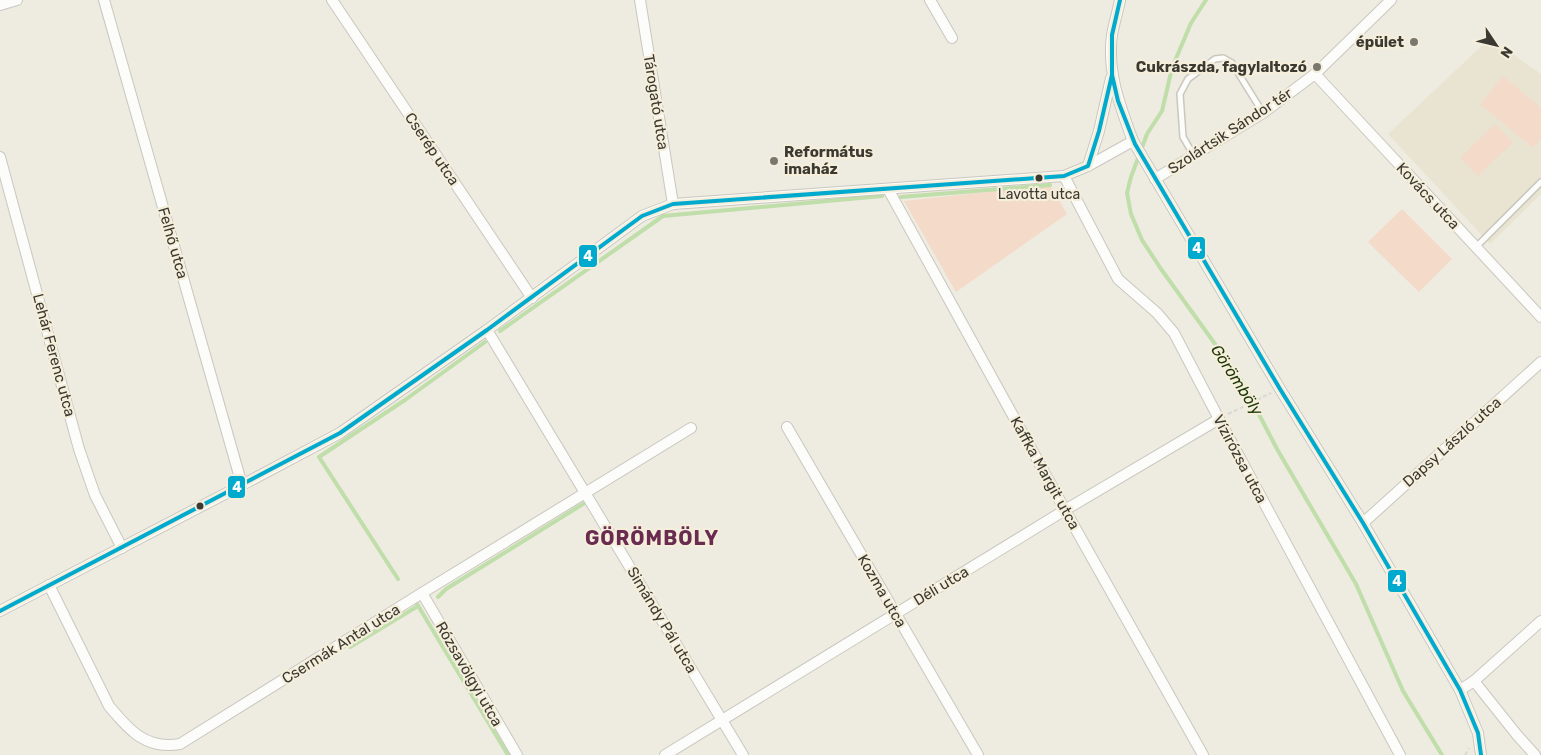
<svg xmlns="http://www.w3.org/2000/svg" width="1541" height="755" viewBox="0 0 1541 755" font-family="Rubik,sans-serif">
  <rect width="100%" height="100%" fill="#eeebe1"/>
  <path fill="#e8e4d1" d="M1490 38 1541 74V194L1490 244 1388 134Z"/>
  <g fill="#f4dac8">
    <path d="M1503 76 1541 108V138L1533 148 1480 104Z"/>
    <path d="M1495 124 1513 142 1478 176 1460 158Z"/>
    <path d="M1050 185 1067 214 956 292 904 201Z"/>
    <path d="M1402 209 1452 259 1419 292 1368 242Z"/>
  </g>
  <g fill="none" stroke-linecap="round" stroke-linejoin="round">
    <g stroke="#bfdeaa" stroke-width="4">
      <path d="M1206 0 1191 23 1172 68 1162 111 1147 134 1131 177 1127 193 1131 214 1142 240 1161 269 1241 380 1277 449 1356 584 1403 691 1442 755"/>
      <path d="M901 197 1050 185"/>
      <path d="M500 331 663 216 882 196"/>
      <path d="M398 579 319 457 405 400 485 342"/>
      <path d="M438 597 446 589 583 504"/>
      <path d="M417 604 508 755"/>
      <path d="M350 647 418 606"/>
    </g>
    <g stroke="#c9c7bf" stroke-width="8">
      <g id="lane">
        <path d="M1194 156 1183 137 1180 94 1188 79 1215 59 1223 58 1232 63 1263 113"/>
        <path d="M1476 247 1541 182"/>
      </g>
    </g>
    <g stroke="#c9c7bf" stroke-width="12">
      <g id="street">
        <path d="M104 0 242 485"/>
        <path d="M332 0 532 298"/>
        <path d="M640 0 673 204"/>
        <path d="M930 0 952 38"/>
        <path d="M1120 0C1118 11 1114 23 1112 35 1107 73 1120 106 1133 141L1280 389 1363 523 1460 690 1478 733 1481 755"/>
        <path d="M0 5 17 0"/>
        <path d="M1315 74 1541 317"/>
        <path d="M0 157 79 449 95 495 122 548"/>
        <path d="M1088 166 1099 131 1111 78"/>
        <path d="M1064 176 1118 279 1157 313 1174 333 1219 419 1400 755"/>
        <path d="M1155 179 1263 113 1315 74 1391 0"/>
        <path d="M888 189 1065 510 1203 755"/>
        <path d="M487 330 743 755"/>
        <path d="M787 427 978 755"/>
        <path d="M1363 523 1541 362"/>
        <path d="M49 585 109 706C129 730 146 750 180 744L422 593 691 428"/>
        <path d="M422 593 517 755"/>
        <path d="M0 611 242 485 340 433 487 330 642 216 673 204 1064 176 1088 166 1133 141"/>
        <path d="M1474 681 1517 735 1535 755"/>
        <path d="M1460 690 1474 681 1541 621"/>
        <path d="M665 755 1065 510 1219 419"/>
      </g>
    </g>
    <g stroke="#dad8d5" stroke-width="2" stroke-dasharray="4 2.5" stroke-linecap="butt">
      <path d="M1228 414 1271 393"/>
      <path d="M1465 755 1469 748"/>
    </g>
    <use href="#lane" stroke="#fcfcfa" stroke-width="5"/>
    <use href="#street" stroke="#fcfcfa" stroke-width="10"/>
    <g stroke="#f4eedb" stroke-width="8">
      <g id="bus-1">
        <path d="M1112 75 1118 101 1135 144 1280 389 1363 523 1460 690 1478 733 1481 755"/>
        <path d="M0 611 340 433 487 330 642 216 673 204 1064 176 1088 166 1099 131 1112 75V35L1120 0"/>
      </g>
    </g>
    <use href="#bus-1" stroke="#00a9ce" stroke-width="4"/>
  </g>
  <g fill="#7a776f" stroke="#f4eedb" stroke-width="2">
    <circle cx="1414" cy="42" r="5"/>
    <circle cx="1317" cy="67" r="5"/>
    <circle cx="774" cy="161" r="5"/>
  </g>
  <g fill="#3b3931" stroke="#f4eedb" stroke-width="2">
    <circle cx="1039" cy="178" r="4.5"/>
    <circle cx="200" cy="506" r="4.5"/>
  </g>
  <g text-anchor="middle" dominant-baseline="central" stroke-width="4.5" stroke-linejoin="round" paint-order="stroke">
    <g font-size="14" fill="#3b3931" stroke="#f4eedb">
      <text x="1039" y="194">Lavotta utca</text>
    </g>
    <g font-size="15" font-weight="bold" fill="#3b3931" stroke="#f4eedb" text-anchor="end">
      <text x="1404" y="42">épület</text>
      <text x="1307" y="67">Cukrászda, fagylaltozó</text>
      <text x="784" y="152" text-anchor="start">Református<tspan x="784" dy="17">imaház</tspan></text>
    </g>
    <g font-size="15" fill="#3b3931" stroke="#f4eedb">
      <text transform="translate(656 102) rotate(81)">Tárogató utca</text>
      <text transform="translate(1230 131) rotate(-33)">Szolártsik Sándor tér</text>
      <text transform="translate(432 149) rotate(56)">Cserép utca</text>
      <text transform="translate(1428 196) rotate(47)">Kovács utca</text>
      <text transform="translate(173 243) rotate(74)">Felhő utca</text>
      <text transform="translate(54 355) rotate(75)">Lehár Ferenc utca</text>
      <text transform="translate(1452 442) rotate(-42)">Dapsy László utca</text>
      <text transform="translate(1240 459) rotate(62)">Vízirózsa utca</text>
      <text transform="translate(1045 473) rotate(61)">Kaffka Margit utca</text>
      <text transform="translate(941 586) rotate(-31)">Déli utca</text>
      <text transform="translate(882 591) rotate(60)">Kozma utca</text>
      <text transform="translate(662 620) rotate(59)">Simándy Pál utca</text>
      <text transform="translate(341 644) rotate(-32)">Csermák Antal utca</text>
      <text transform="translate(469 674) rotate(60)">Rózsavölgyi utca</text>
    </g>
    <g font-size="16" font-style="italic" fill="#193604" stroke="#f4eedb">
      <text transform="translate(1237 380) rotate(57)">Görömböly</text>
    </g>
    <g font-size="20" font-weight="bold" letter-spacing="1" fill="#692b4f" stroke="#f4eedb">
      <text x="652" y="538">GÖRÖMBÖLY</text>
    </g>
  </g>
  <g stroke="#f4eedb" stroke-width="2">
    <rect x="1187" y="236" width="19" height="24" rx="5" fill="#00a9ce"/>
    <rect x="578" y="244" width="20" height="24" rx="5" fill="#00a9ce"/>
    <rect x="227" y="475" width="19" height="24" rx="5" fill="#00a9ce"/>
    <rect x="1387" y="569" width="20" height="24" rx="5" fill="#00a9ce"/>
  </g>
  <g font-size="14" text-anchor="middle" font-weight="bold" fill="#fff">
    <text x="1197" y="253">4</text>
    <text x="588" y="261">4</text>
    <text x="237" y="492">4</text>
    <text x="1397" y="586">4</text>
  </g>
  <g transform="translate(1496 45) rotate(125)" stroke="#f4eedb" stroke-width="4" paint-order="stroke">
  <path d="M0-4L9 19L0 12L-9 19Z" fill="#3b3931"/>
  <text y="-8" font-size="14" font-weight="bold" text-anchor="middle" fill="#3b3931">N</text>
  </g>
</svg>
